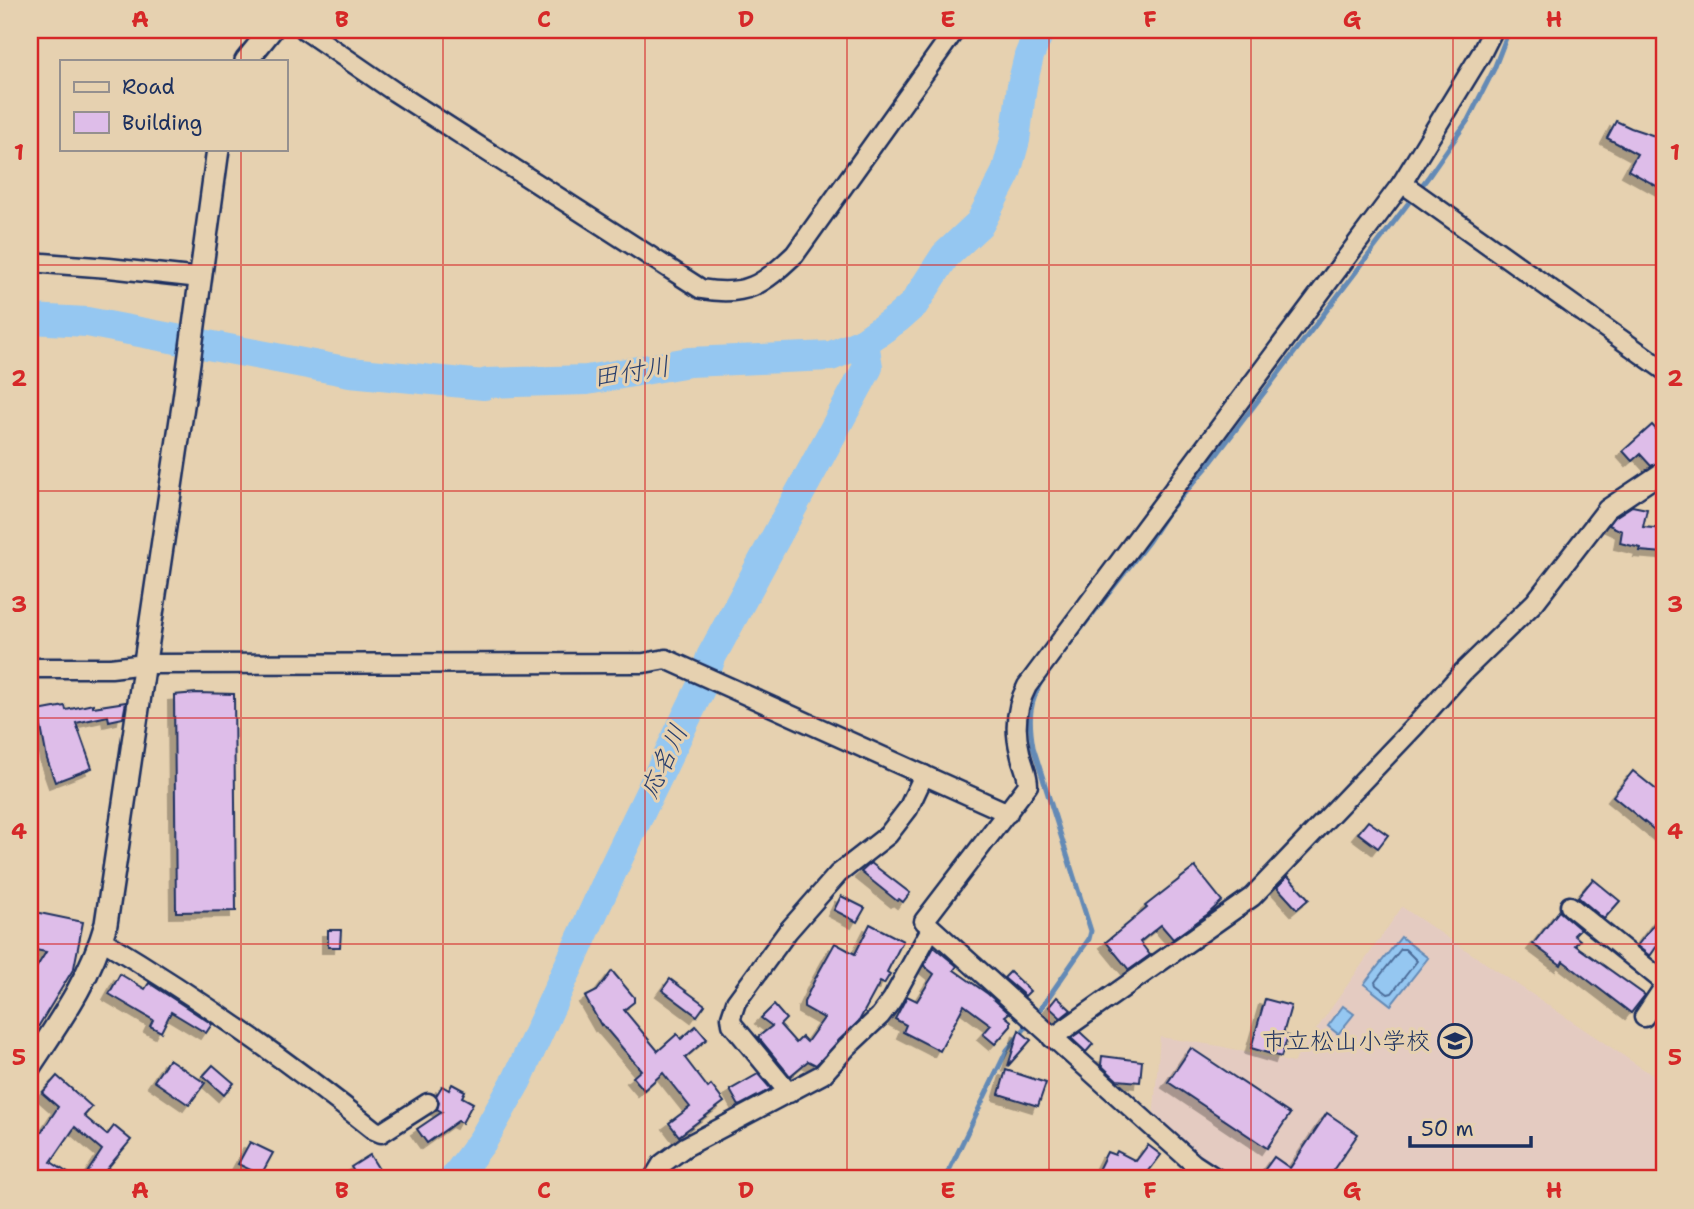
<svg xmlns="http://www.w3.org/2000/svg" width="1694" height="1209" viewBox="0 0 1694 1209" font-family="'Shantell Sans','Klee One',sans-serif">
  <defs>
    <filter id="shadow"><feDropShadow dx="-6" dy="6" stdDeviation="0" flood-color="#0004"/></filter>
  </defs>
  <rect width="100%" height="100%" fill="#e6d1b0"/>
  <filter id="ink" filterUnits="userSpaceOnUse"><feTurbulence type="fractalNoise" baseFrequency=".0143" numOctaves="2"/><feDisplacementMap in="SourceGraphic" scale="14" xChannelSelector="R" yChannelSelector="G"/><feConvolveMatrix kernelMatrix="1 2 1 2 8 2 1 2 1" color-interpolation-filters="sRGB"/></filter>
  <g filter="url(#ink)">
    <path fill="#e4cbc1" d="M1402 907 1664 1083V1179H1230L1186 1151 1153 1120 1160 1037 1219 1046 1293 1063Z"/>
    <g fill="#95c7f1" stroke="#648ab6" stroke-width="2">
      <path d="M1401 937 1428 958 1391 1005 1364 984Z"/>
      <path d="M1343 1006 1354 1014 1338 1034 1328 1026Z"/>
    </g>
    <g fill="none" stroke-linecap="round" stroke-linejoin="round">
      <path stroke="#4c6c99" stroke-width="2" d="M1401 949H1405L1417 961 1392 993 1388 994 1376 985 1375 982Z"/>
      <g stroke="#648ab6" stroke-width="5">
        <path d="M1061 655 1149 541 1168 512 1208 466 1429 176 1468 120 1494 69 1509 30"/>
        <path d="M945 1179 1007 1050 1036 1015 1089 939 1091 931 1033 747C1028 718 1029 703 1044 676"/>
      </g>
      <g stroke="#95c7f1" stroke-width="30">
        <path d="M30 319 87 322 350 372 484 385 487 383 587 380 689 362 831 356 864 342 898 318 914 304 945 256 980 223 1006 173 1015 140 1022 85 1029 56 1040 30"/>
        <path d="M454 1179 483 1140 517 1080 612 871 701 687 711 657 868 367 864 342"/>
      </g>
    </g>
    <g fill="#debde9" stroke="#1b2f5e" stroke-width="2" filter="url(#shadow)">
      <path d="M1616 121 1631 128 1664 139V190L1628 170 1637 154 1607 138Z"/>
      <path d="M1652 425 1664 438V460L1651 466 1640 454 1632 461 1623 451Z"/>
      <path d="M1632 506 1647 509 1643 527 1664 529V553L1640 551 1641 548 1620 543 1622 531 1609 525 1615 517Z"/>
      <path d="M197 693 234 694 236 911 176 912 174 695Z"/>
      <path d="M126 702 123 718 109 721 108 716 76 723 92 768 55 782 47 759 38 711 65 706 66 710 93 704V707Z"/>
      <path d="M1633 771 1664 796V838L1613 796Z"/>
      <path d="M1368 821 1388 835 1378 848 1358 833Z"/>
      <path d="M871 863 910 893 903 902 899 899 897 901 861 872Z"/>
      <path d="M1195 867 1222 901 1208 914 1173 939 1161 925 1140 942 1150 955 1129 970 1106 942 1147 908 1145 906Z"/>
      <path d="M1288 876 1309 899 1297 909 1277 887Z"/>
      <path d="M1593 879 1620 901 1604 919 1578 897Z"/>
      <path d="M841 896 865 908 857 922 834 910Z"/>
      <path d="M30 911 83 922 74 968 30 1040V978L46 952 30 949Z"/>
      <path d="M1559 911 1580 929 1574 935 1580 940 1575 945 1645 995 1631 1013 1563 961 1561 965 1533 944Z"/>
      <path d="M1664 911V936L1650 956 1637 946Z"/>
      <path d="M870 924 903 941 887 972 890 974 884 984 880 982 859 1021 816 1065 808 1061 790 1076 758 1037 772 1026 761 1018 774 1005 786 1019 780 1025 796 1043 802 1037 807 1042 824 1018 804 1007V1002L815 979 835 943 855 954Z"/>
      <path d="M328 930H341L340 947H328Z"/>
      <path d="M934 947 957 966 954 970 988 994 1009 1013 1005 1016 1011 1021V1026L995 1044 983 1034 991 1025 964 1005 940 1051 903 1032 906 1025 895 1019 907 996 917 1001 934 974 924 966Z"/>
      <path d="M612 971 634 997V1002L624 1010 658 1051 677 1034 681 1039 696 1026 707 1039 685 1058 708 1088 711 1085 724 1102 679 1136 669 1123 690 1107 663 1073 644 1090 633 1077 641 1070 602 1024 601 1025 585 997 597 991Z"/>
      <path d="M1010 972 1030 991 1025 996 1004 978Z"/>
      <path d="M120 974 145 989 149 983 212 1024 206 1033 171 1012 161 1032 150 1026 153 1020 109 994Z"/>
      <path d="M670 979 705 1005 697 1016 662 990Z"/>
      <path d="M1057 997 1071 1010 1061 1018 1049 1007Z"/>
      <path d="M1265 999 1291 1006 1283 1034 1288 1036 1281 1057 1251 1048Z"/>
      <path d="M1019 1030 1031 1040 1008 1066Z"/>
      <path d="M1080 1032 1093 1044 1086 1052 1071 1038Z"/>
      <path d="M1191 1048 1290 1114 1267 1148 1168 1082Z"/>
      <path d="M1102 1056 1142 1061 1140 1082 1117 1080 1101 1065Z"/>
      <path d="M169 1059 205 1083 189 1105 154 1081Z"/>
      <path d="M213 1065 234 1083 224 1095 203 1076Z"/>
      <path d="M1006 1070 1046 1083 1038 1106 999 1094Z"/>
      <path d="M758 1074 771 1089 739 1106 730 1090Z"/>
      <path d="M57 1076 92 1107 84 1116 107 1135 114 1126 131 1140 106 1170 120 1179H83L102 1150 75 1127 51 1162 77 1179H51L30 1165V1134L37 1139 58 1107 42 1093Z"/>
      <path d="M452 1084 465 1091 462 1097 473 1103 462 1123 458 1121 427 1143 417 1129 442 1112 437 1109 439 1102 436 1096 442 1086 449 1090Z"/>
      <path d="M1327 1113 1358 1134 1327 1179H1258L1274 1157 1290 1168Z"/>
      <path d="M250 1142 273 1153 261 1175 238 1164Z"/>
      <path d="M1148 1145 1161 1155 1149 1171 1163 1179H1117L1098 1170 1107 1152 1115 1155 1117 1151 1136 1161Z"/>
      <path d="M370 1155 385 1179H359L351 1167Z"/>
    </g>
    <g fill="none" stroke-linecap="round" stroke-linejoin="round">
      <g stroke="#1b2f5e" stroke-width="23">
        <g id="minor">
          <path d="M305 30 395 92 701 289C747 297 762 285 795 254L955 30"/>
          <path d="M1402 183 1664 370"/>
          <path d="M30 262 109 268 200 278"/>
          <path d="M30 668H111L145 664 644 663 666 659 1008 813"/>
          <path d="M1570 906 1664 982"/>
          <path d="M102 940C197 997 287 1060 374 1130L381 1133 428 1103"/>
          <path d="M1644 1017 1664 987"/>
          <path d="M1052 1038 1252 897 1414 727 1463 672 1535 602 1607 509 1664 471"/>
          <path d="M789 1093 732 1024 731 1017 736 1002 788 931 838 874 888 835 908 809 924 775"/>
          <path d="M653 1179 662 1164 685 1147 823 1074 847 1047 880 1016 892 1000 931 929"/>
          <path d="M1217 1179 1194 1164 1149 1124 924 921 1028 785C1028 773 1022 764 1020 752 1014 729 1016 707 1027 686L1402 183 1481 54 1493 30"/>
        </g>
      </g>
      <g stroke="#1b2f5e" stroke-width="26">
        <g id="tertiary">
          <path d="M246 61 271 30"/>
          <path d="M30 1066C61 1019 90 979 106 924L184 399 218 149"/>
        </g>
      </g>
      <use href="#minor" stroke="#e6d1b0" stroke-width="18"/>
      <use href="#tertiary" stroke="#e6d1b0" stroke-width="21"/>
    </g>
  </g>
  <path fill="none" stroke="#d62828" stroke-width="2" stroke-opacity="0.55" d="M241 30V61M443 30V1179M645 30V1179M847 30V1179M1049 30V1179M1251 30V1179M1453 30V1179M241 149V1179M30 265H1664M30 491H1664M30 718H1664M30 944H1664"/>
  <defs>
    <g id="school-ring" transform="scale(1.75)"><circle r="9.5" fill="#e6d1b0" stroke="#1b2f5e" stroke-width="1.5"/><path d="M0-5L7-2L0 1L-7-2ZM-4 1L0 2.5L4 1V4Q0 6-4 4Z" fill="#1b2f5e"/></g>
  </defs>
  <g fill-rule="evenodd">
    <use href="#school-ring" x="1455" y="1041"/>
  </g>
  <g text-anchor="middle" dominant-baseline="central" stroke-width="6" stroke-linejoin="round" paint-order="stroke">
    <g font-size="24" fill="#1b2f5e" stroke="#e6d1b0" text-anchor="end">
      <text x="1430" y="1041">市立松山小学校</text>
    </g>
    <g font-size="26" font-style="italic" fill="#273e6d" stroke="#e6d1b0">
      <text transform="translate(631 371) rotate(-9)">田付川</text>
      <text transform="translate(663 761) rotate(-65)">応名川</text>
    </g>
  </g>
  <rect width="1694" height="1209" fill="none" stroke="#e6d1b0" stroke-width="77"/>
  <rect x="60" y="60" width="228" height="91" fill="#e6d1b0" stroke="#95908f" stroke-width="2"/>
  <rect x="74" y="82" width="35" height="10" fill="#e6d1b0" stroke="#95908f" stroke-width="2"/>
  <text x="122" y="94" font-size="21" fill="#1b2f5e">Road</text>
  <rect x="74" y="112" width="35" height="21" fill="#debde9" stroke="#95908f" stroke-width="2"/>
  <text x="122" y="130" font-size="21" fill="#1b2f5e">Building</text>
  <path d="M1410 1136v10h121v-10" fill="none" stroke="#1b2f5e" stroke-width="3.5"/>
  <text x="1421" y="1136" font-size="21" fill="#1b2f5e" stroke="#e6d1b0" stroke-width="5" paint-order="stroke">50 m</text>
  <rect x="38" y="38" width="1618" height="1132" fill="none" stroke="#d62828" stroke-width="2.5"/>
  <g font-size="23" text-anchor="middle" font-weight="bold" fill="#d62828">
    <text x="140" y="27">A</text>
    <text x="342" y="27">B</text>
    <text x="544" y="27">C</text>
    <text x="746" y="27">D</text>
    <text x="948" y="27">E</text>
    <text x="1150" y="27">F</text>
    <text x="1352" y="27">G</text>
    <text x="1554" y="27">H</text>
    <text x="19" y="160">1</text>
    <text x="1675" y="160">1</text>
    <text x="19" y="386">2</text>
    <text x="1675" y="386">2</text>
    <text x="19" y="612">3</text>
    <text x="1675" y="612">3</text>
    <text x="19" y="839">4</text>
    <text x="1675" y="839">4</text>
    <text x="19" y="1065">5</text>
    <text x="1675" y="1065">5</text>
    <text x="140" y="1198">A</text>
    <text x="342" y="1198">B</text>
    <text x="544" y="1198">C</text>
    <text x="746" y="1198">D</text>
    <text x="948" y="1198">E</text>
    <text x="1150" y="1198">F</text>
    <text x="1352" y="1198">G</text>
    <text x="1554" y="1198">H</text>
  </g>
</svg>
